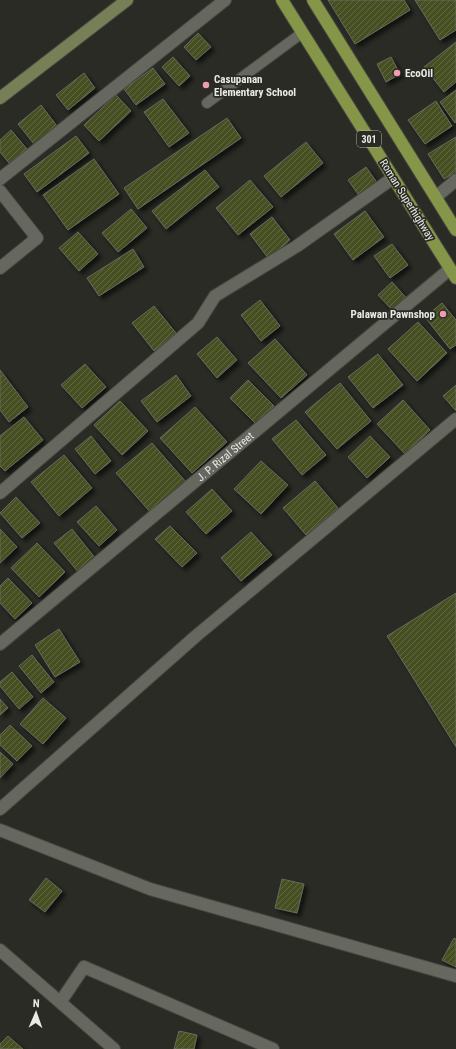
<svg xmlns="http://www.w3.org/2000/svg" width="456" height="1049" viewBox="0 0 456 1049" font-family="'Roboto Condensed',sans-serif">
  <defs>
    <pattern id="building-hatch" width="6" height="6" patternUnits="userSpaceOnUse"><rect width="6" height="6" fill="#455022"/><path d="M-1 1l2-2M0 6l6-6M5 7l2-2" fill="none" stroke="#606942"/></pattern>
    <filter id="shadow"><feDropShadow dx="3.5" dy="3.5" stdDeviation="2" flood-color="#0009"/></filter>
  </defs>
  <rect width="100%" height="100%" fill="#292b24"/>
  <g fill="url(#building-hatch)" stroke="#676961" filter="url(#shadow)">
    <path d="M328 0H404L410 10 355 44Z"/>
    <path d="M415 0H456V30L440 40Z"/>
    <path d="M198 33 211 47 196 60 184 47Z"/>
    <path d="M456 42V82L444 92 424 67Z"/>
    <path d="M173 57 190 76 179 86 162 67Z"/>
    <path d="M391 57 400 74 386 82 377 64Z"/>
    <path d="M153 68 165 84 136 105 124 89Z"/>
    <path d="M84 73 95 88 68 110 56 95Z"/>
    <path d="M456 90V122L455 123 440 102Z"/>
    <path d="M116 95 131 111 99 141 84 125Z"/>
    <path d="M163 99 189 133 169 147 144 112Z"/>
    <path d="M436 101 452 126 425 144 408 120Z"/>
    <path d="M41 105 57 126 34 144 18 124Z"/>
    <path d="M227 118 241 138 138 209 124 188Z"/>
    <path d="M11 130 27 149 9 163 0 152V140Z"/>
    <path d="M76 136 89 153 37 192 24 174Z"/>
    <path d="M456 137V172L444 179 428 154Z"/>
    <path d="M306 142 323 163 281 197 264 176Z"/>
    <path d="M94 159 119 194 68 230 43 195Z"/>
    <path d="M366 167 378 184 360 197 348 180Z"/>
    <path d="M205 170 219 187 166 229 152 211Z"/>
    <path d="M250 180 273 207 238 235 216 208Z"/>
    <path d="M131 209 147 228 118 252 102 233Z"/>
    <path d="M365 211 384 237 353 260 334 234Z"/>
    <path d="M272 217 290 240 268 258 250 234Z"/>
    <path d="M78 232 98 254 79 271 59 248Z"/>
    <path d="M392 244 408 265 390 278 374 256Z"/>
    <path d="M133 249 144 267 99 296 87 278Z"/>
    <path d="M392 282 409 301 395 313 378 295Z"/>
    <path d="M260 300 280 326 261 341 241 315Z"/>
    <path d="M442 303 456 320V345L450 349 425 317Z"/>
    <path d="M154 306 176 333 154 351 132 323Z"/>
    <path d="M418 322 447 353 417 381 388 349Z"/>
    <path d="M217 337 237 360 217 378 197 354Z"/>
    <path d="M275 339 307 375 281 398 248 363Z"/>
    <path d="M378 354 403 385 373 408 348 377Z"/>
    <path d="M85 364 106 387 82 408 61 385Z"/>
    <path d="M0 370 28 407 9 422 0 410Z"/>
    <path d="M176 375 191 396 157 422 141 401Z"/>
    <path d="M248 380 274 406 256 424 230 398Z"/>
    <path d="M340 383 371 421 337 449 305 412Z"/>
    <path d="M456 385V411L443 396Z"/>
    <path d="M403 400 430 430 405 454 377 424Z"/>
    <path d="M120 401 148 431 122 455 94 425Z"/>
    <path d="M195 407 227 442 192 473 160 438Z"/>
    <path d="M24 417 43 440 5 471 0 466V436Z"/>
    <path d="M296 420 326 455 302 475 272 439Z"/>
    <path d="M91 436 111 461 95 474 75 449Z"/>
    <path d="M370 436 390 457 367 478 348 457Z"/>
    <path d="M152 443 186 482 151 513 116 473Z"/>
    <path d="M64 455 92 488 59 516 31 482Z"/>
    <path d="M261 461 288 485 261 514 234 489Z"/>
    <path d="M315 481 338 508 306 535 283 508Z"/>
    <path d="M212 489 232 511 206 534 186 512Z"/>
    <path d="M16 497 40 523 22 538 0 513Z"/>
    <path d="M96 506 117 530 99 546 77 522Z"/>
    <path d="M170 526 197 553 182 567 155 539Z"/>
    <path d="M0 529 17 547 0 563Z"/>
    <path d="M72 529 96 559 79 573 54 543Z"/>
    <path d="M251 532 272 555 241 581 221 558Z"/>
    <path d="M37 543 65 572 39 597 11 568Z"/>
    <path d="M8 578 32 603 15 619 0 603V586Z"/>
    <path d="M456 593V747L387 636Z"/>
    <path d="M59 629 80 662 55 677 35 645Z"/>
    <path d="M32 655 54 682 41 693 19 666Z"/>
    <path d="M12 672 33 697 19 709 0 686V682Z"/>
    <path d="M43 698 66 718 43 744 20 724Z"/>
    <path d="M0 699 8 708 0 715Z"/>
    <path d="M10 725 32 746 17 761 0 745V735Z"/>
    <path d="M0 752 13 764 0 778Z"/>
    <path d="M46 878 62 891 45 912 29 900Z"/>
    <path d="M282 879 304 884 297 913 275 908Z"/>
    <path d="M454 938 456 939V967L442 960Z"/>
    <path d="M179 1031 197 1035 194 1049H174Z"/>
    <path d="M8 1036 23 1049H0V1044Z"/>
  </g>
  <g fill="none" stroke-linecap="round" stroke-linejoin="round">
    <g stroke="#454741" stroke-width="12">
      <path id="lane" d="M207 103 302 33"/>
    </g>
    <g stroke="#454741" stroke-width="14">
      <g id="street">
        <path d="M0 179 225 0"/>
        <path d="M0 191 37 238 0 268"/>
        <path d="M436 197 456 180"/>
        <path d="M0 493 198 323 215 296 297 246 393 178"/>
        <path id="s1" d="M0 644 450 269"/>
        <path d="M0 809 196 636 456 419"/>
        <path d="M0 830 150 889 456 976"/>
        <path d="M0 950 114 1049"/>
        <path d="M61 1001 84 967 273 1049"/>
      </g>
    </g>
    <g stroke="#454741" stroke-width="14">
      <path id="secondary" d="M0 98 127 0"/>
    </g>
    <g stroke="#454741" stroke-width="14">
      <g id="primary">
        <path d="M282 0 456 278"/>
        <path d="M313 0 456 230"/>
      </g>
    </g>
    <use href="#lane" stroke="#666860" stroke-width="10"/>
    <use href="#street" stroke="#666860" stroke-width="12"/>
    <use href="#secondary" stroke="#767f55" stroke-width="12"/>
    <use href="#primary" stroke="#859649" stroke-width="12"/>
  </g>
  <g fill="#f09ab4" stroke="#292b24" stroke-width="1.5">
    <circle cx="397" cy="73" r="4"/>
    <circle cx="206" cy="85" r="4"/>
    <circle cx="443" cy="314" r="4"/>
  </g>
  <g text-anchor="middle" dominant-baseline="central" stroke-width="3.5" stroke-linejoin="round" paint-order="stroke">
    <rect fill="#292b24" stroke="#afb1ac" stroke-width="1" x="357" y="131" width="24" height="16" rx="3"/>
    <g font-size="10" font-weight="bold" fill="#e9eae6">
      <text x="369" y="139">301</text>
    </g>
    <g font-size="11" font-weight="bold" fill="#e9eae6" stroke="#292b24" text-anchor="start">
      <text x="405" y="73">EcoOil</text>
      <text x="214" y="79">Casupanan<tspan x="214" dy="13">Elementary School</tspan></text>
      <text x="435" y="314" text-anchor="end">Palawan Pawnshop</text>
    </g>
    <g font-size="11" fill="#e9eae6" stroke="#292b24">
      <text transform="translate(407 200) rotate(58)">Roman Superhighway</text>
      <text stroke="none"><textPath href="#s1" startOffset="293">J. P. Rizal Street</textPath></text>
    </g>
  </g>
  <g transform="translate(36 1013) rotate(2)" stroke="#292b24" stroke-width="3" paint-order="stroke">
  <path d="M0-3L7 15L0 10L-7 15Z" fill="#e9eae6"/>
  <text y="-6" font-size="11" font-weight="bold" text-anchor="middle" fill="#e9eae6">N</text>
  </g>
</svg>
